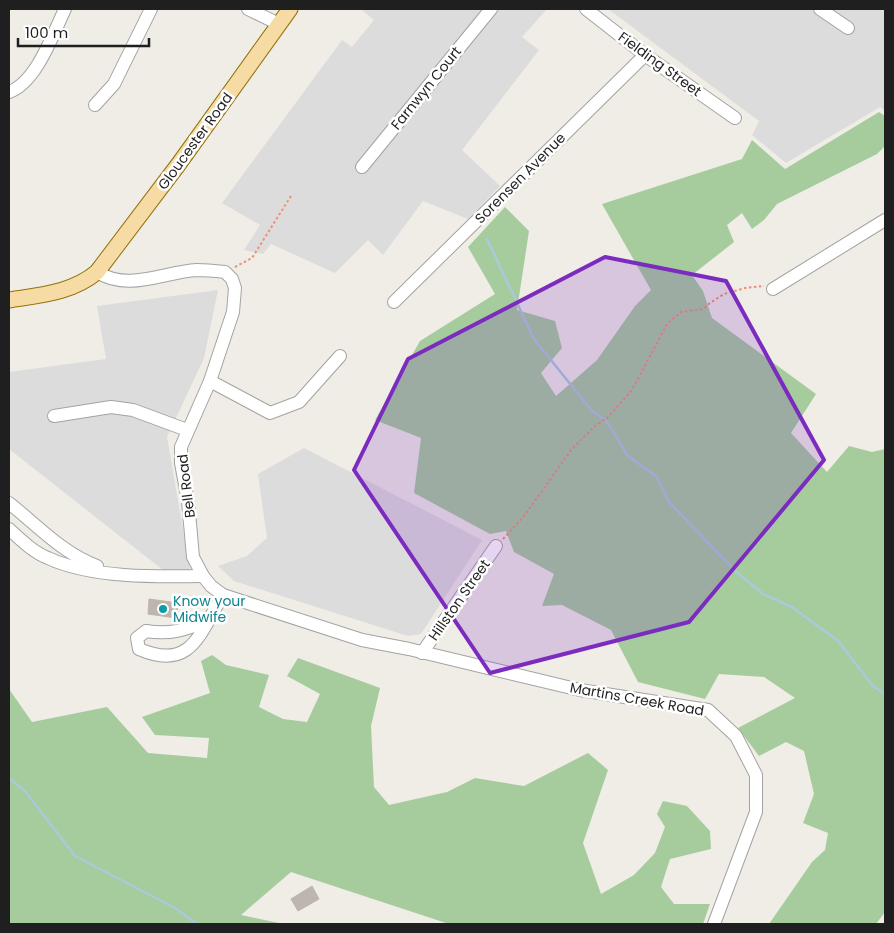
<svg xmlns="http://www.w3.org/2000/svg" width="894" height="933" viewBox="0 0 894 933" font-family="Poppins,sans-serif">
  <rect width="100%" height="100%" fill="#efede6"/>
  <g fill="#dddcdc">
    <path d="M363 9H547L522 37 539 50 462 150 500 186 468 219 423 201 383 255 368 240 335 273 271 244 263 254 244 250 260 225 222 203 342 40 352 47 374 20 362 10Z"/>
    <path d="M608 9H885V111L880 107 786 163 752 135 759 121Z"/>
    <path d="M218 290 204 358 167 437 190 570H163L9 449V372L106 359 97 306Z"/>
    <path d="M304 448 482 540 421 634 408 636 234 581 218 566 247 556 267 538 258 474Z"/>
  </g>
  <g fill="#a6cc9d">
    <path d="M879 112 885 116V146L877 154 777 204 764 220 752 229 742 213 727 225 734 242 692 275 703 291 712 318 816 394 791 433 827 472 849 446 872 452 885 449V912L876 924H769L812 862 825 850 828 833 803 823 814 794 804 751 786 742 759 756 738 728 795 698 764 677 719 674 705 699 638 682 611 630 562 605 542 606 554 574 514 552 506 531 490 534 414 493 421 438 375 420 420 341 495 294 468 247 505 207 529 231 517 310 555 321 562 348 541 373 556 396 597 360 635 306 651 290 602 204 742 159 752 140 785 169Z"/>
    <path d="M212 655 226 665 269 675 259 707 283 719 307 722 320 694 287 676 298 658 380 688 371 726 374 787 389 805 447 792 475 778 524 786 588 753 608 770 583 843 601 894 634 875 655 853 665 827 657 814 663 801 687 806 710 831 711 849 670 859 661 887 674 904H710L703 924H449L291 872 241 915 284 924H9V689L32 722 107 707 148 753 207 758 209 738 155 735 142 717 210 693 201 661Z"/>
  </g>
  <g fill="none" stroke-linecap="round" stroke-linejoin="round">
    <g stroke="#a9cada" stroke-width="2.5">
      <path d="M487 239 534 339 592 411 604 419 609 425 628 456 657 477 669 502 734 570 763 594 792 607 838 641 873 686 885 694V696"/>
      <path d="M9 778 25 791 75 856 175 908 197 924"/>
    </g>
  </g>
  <g fill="#bcb6af" stroke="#c0b5a9">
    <path d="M149 599 178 603 176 618 148 614Z"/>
    <path d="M312 886 319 899 298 911 291 899Z"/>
  </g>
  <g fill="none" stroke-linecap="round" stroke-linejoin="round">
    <g stroke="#a3a3a3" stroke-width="14">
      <g id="minor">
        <path d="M248 9 279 24"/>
        <path d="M586 9 645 55 735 118"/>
        <path d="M820 9 848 28"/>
        <path d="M9 92C36 83 53 34 65 9"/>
        <path d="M95 105 114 84 151 9"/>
        <path d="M362 167 491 9"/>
        <path d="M97 272C129 292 163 272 197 270 206 270 216 271 225 272L232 279 235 288 233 312 210 381 181 447V463L188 501 193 557 203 576 211 586 223 595 362 640 409 649 580 690 708 710 736 736 756 775V812L714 924"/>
        <path d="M773 289 885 220"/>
        <path d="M394 302 645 55"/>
        <path d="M210 381 270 413 299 402 340 356"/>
        <path d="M54 416 111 407 133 410 187 430"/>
        <path d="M9 503C37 525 62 553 97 566"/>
        <path d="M9 529C21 540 33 552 48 558 91 578 156 577 203 576"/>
        <path d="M207 621C185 630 170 635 146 631L137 638 139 649C192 672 200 632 223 595"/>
        <path d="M422 653 496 546"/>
      </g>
    </g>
    <g stroke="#917109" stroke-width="17">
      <path id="major" d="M9 300C40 295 72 293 97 272L178 165 290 9"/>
    </g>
    <g stroke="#f18e75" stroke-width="2" stroke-dasharray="2.5 2.5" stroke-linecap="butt">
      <path d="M235 267 252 258 291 196"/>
      <path d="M503 539 524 516 572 449 595 426 608 417 632 390 667 324 681 312 703 309 710 303 724 294 745 288 764 286"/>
    </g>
    <use href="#minor" stroke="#fff" stroke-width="12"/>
    <use href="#major" stroke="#f6dba4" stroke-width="15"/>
  </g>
  <path fill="#7b2cbf" fill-opacity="0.2" stroke="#7b2cbf" stroke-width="4" stroke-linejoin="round" d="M605 257 726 281 824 460 689 622 490 673 354 470 408 359Z"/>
  <circle fill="#0f9aa8" stroke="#fff" stroke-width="2" cx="163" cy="609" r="5"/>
  <g text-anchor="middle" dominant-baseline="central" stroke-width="5" stroke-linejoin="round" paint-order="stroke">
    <g font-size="14" fill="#1f1f1f" stroke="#fff">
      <text transform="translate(660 64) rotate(36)">Fielding Street</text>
      <text transform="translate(426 88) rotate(-51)">Farnwyn Court</text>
      <text transform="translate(195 141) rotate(-54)">Gloucester Road</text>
      <text transform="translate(520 178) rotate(-45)">Sorensen Avenue</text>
      <text transform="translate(186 486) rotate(-97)">Bell Road</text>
      <text transform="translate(459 600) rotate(-55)">Hillston Street</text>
      <text transform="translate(637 699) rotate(10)">Martins Creek Road</text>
    </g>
    <g font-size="14" fill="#0d838f" stroke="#fff" text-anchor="start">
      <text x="173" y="601">Know your<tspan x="173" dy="16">Midwife</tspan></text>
    </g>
  </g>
  <rect width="894" height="933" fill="none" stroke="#1f1f1f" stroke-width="20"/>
  <path d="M18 38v8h131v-8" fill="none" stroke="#1f1f1f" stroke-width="2.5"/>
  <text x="25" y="38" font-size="15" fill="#1f1f1f" stroke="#ffffff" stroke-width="4" paint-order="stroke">100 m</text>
</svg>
